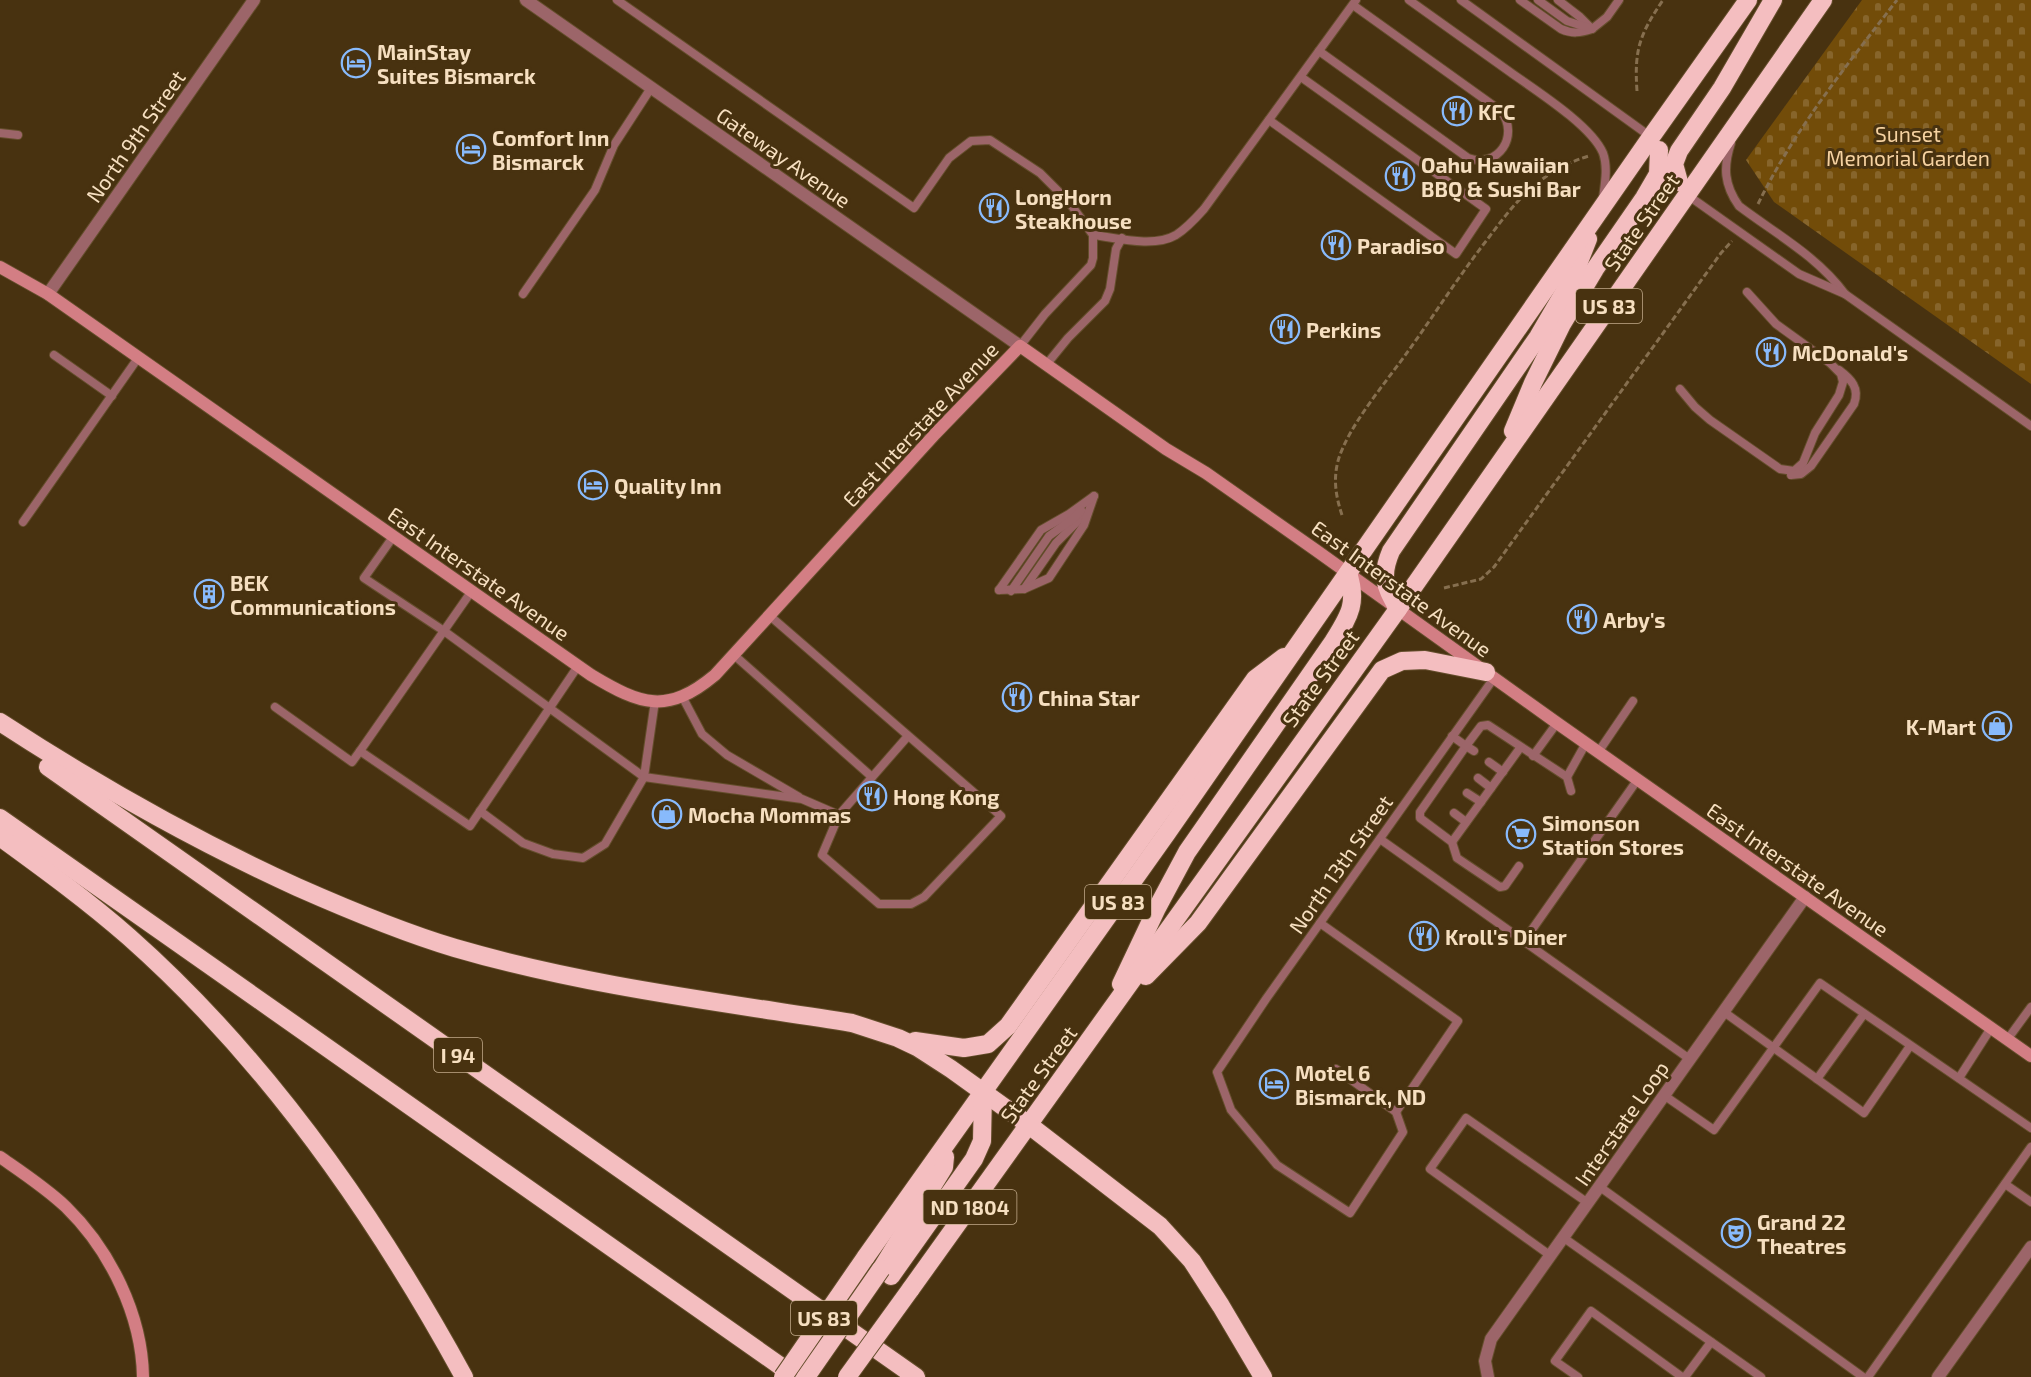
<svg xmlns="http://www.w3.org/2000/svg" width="2031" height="1377" viewBox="0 0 2031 1377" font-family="'Exo 2',sans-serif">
  <defs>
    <pattern id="cemetery-stones" width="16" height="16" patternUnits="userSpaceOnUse" patternTransform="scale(1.5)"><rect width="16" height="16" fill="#724c09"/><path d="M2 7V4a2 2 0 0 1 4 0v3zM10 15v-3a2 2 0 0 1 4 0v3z" fill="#87652b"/></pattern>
  </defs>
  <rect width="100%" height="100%" fill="#483210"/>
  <path fill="url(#cemetery-stones)" d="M1862 0H2031V384L1774 202 1746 160Z"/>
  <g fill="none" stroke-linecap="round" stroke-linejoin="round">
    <g stroke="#644e2c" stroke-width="10">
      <g id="lane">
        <path d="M617 0 914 208 949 158 971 141 990 140 1040 173 1069 202 1093 235C1117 238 1154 248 1176 235 1187 228 1196 218 1204 209L1356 0"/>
        <path d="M1409 0C1443 24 1476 48 1510 72 1535 90 1591 125 1603 153 1608 167 1605 183 1603 198"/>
        <path d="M1461 0 1651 137"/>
        <path d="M1520 0 1561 29C1572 34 1580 33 1592 29L1580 17 1558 0"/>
        <path d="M1538 0 1567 21 1592 29 1607 17 1619 0"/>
        <path d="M1319 51 1468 158C1498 169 1520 136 1501 111L1353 5"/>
        <path d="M1269 120 1456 254 1486 209 1301 77"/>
        <path d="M0 133 18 135"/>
        <path d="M1731 143C1723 167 1724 185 1739 206 1776 234 1817 256 1845 294"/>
        <path d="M1686 194 1799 274 1845 294 2031 426"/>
        <path d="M523 294 595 190 614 145 651 88"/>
        <path d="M1020 346 1045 314 1091 265 1093 258V235"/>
        <path d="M54 355 112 396"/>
        <path d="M1046 365 1068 338 1105 301 1110 289 1116 249 1122 238"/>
        <path d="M1680 389 1695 407 1710 420 1780 469 1794 471 1803 463 1815 433 1839 395 1843 382 1841 374 1830 363 1776 324 1747 292"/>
        <path d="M1791 475 1801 474 1811 466 1854 404C1860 388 1851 379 1839 370"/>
        <path d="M23 522 138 358"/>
        <path d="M393 537 364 578 444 631 644 777 605 844 583 858 553 854 523 843 480 811"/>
        <path d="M1024 589 1056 543 1077 522 1082 514"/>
        <path d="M999 590 1024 589 1049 578 1084 525 1094 496"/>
        <path d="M999 590 1041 530 1069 514 1094 496"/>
        <path d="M1011 591 1049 536 1074 518 1081 510"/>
        <path d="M471 592 360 751 470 826 578 666"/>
        <path d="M770 616 1001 816 924 897 911 904H879L822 855 839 815 908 736"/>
        <path d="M734 655 872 777"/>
        <path d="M683 698 702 734 727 755 799 797"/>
        <path d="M655 701 644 777 802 799 839 815"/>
        <path d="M275 707 352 762 360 751"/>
        <path d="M1452 736 1466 746 1420 812V818L1452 842 1457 858 1500 887 1505 886 1519 866"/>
        <path d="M1474 751 1466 746 1481 726 1488 725 1567 777 1571 791"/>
        <path d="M1599 751 1633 701"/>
        <path d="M1533 756 1557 723"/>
        <path d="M1489 762 1503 772"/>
        <path d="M1567 777 1586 743"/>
        <path d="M1478 778 1491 788"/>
        <path d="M1467 793 1481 802"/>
        <path d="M1454 813 1466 822"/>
        <path d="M1380 839 1691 1060"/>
        <path d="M1452 842 1520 748"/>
        <path d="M1320 923 1458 1021 1396 1112 1336 1069"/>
        <path d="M1524 941 1638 779"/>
        <path d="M1724 1012 1817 1079 1864 1014"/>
        <path d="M2007 1040 2031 1007"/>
        <path d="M1959 1078 1991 1028"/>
        <path d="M1817 1079 1864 1113 1910 1046"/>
        <path d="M1665 1096 1714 1130 1820 983 2031 1128"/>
        <path d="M1396 1112 1403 1132 1350 1213 1277 1165 1231 1110 1217 1072 1266 999 1494 678"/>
        <path d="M2005 1184 2031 1202"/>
        <path d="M1600 1187 1863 1377"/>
        <path d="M1564 1238 1761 1377"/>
        <path d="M1551 1256 1430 1169 1466 1118 1588 1203"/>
        <path d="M1578 1377 1555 1361 1591 1311 1682 1377"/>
        <path d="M1685 1377 1711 1342"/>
        <path d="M1868 1377 2031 1147"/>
      </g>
    </g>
    <g stroke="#644e2c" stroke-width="14">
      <g id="street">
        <path d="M526 0 1020 346"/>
        <path d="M48 294 254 0"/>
        <path d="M1488 1377 1485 1361 1491 1339 1805 897"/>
        <path d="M1938 1377 2031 1247"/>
      </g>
    </g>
    <g stroke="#644e2c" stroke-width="14">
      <g id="secondary">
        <path d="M0 267 48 294 591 675C641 705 667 715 715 675L935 434 1020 346 1166 449 1206 473 1317 551 1557 723 2031 1056"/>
        <path d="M0 1157C23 1173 46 1188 66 1207 110 1250 142 1315 143 1377"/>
      </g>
    </g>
    <g stroke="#644e2c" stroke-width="20">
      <g id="highway">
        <path d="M1679 182 1674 164 1679 151 1722 88 1773 0"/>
        <path d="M1513 431 1533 383 1562 324 1595 269 1644 198 1658 174 1659 150"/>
        <path d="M1398 609C1385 585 1380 577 1391 551L1538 337 1573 277 1588 239"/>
        <path d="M0 722C95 784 194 840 297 887 349 910 401 932 455 948 585 986 720 1002 852 1023L898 1038 917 1047 951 1069 1029 1125 1160 1226 1192 1261 1221 1306 1263 1377"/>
        <path d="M48 767 916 1377"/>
        <path d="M0 818 796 1377"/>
        <path d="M0 837C44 869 88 901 129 937 268 1060 376 1216 464 1377"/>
        <path d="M1146 976 1198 923 1382 670 1402 661 1425 660 1486 672"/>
        <path d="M1121 984 1157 908 1187 852 1333 642C1349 616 1358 604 1348 573"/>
        <path d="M915 1041 964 1048 988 1044 1008 1026 1255 679 1284 657"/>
        <path d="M865 1258 1167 833 1651 137 1748 0"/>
        <path d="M882 1268 944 1167 945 1157"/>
        <path d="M891 1276 974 1159 982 1141 983 1092"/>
        <path d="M910 1290 1398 609 1823 0"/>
      </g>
    </g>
    <g stroke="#866f4f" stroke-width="3" stroke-dasharray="6 3" stroke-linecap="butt">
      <path d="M1637 91C1634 49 1640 34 1663 0"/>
      <path d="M1758 204C1794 130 1847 65 1897 0"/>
      <path d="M1342 515C1336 497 1333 480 1338 461 1348 426 1387 381 1409 350 1434 315 1457 279 1483 245 1497 227 1510 208 1527 192 1545 175 1565 163 1589 156"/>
      <path d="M1444 588 1481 579 1494 567 1721 253 1732 241"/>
    </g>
    <use href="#lane" stroke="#9c6569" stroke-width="8"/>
    <use href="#street" stroke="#9c6569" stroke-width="12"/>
    <use href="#secondary" stroke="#d37e84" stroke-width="12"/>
    <use href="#highway" stroke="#f4bec0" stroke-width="18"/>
    <g stroke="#644e2c" stroke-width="20" stroke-linecap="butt">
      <g id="highway-bridge">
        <path d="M783 1377 865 1258"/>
        <path d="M806 1377 881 1269"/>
        <path d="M847 1377 910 1290"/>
      </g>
    </g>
    <use href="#highway-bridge" stroke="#f4bec0" stroke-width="18"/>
  </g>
  <defs>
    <g id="hotel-ring" transform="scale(1.5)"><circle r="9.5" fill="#483210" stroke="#88bafc" stroke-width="1.5"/><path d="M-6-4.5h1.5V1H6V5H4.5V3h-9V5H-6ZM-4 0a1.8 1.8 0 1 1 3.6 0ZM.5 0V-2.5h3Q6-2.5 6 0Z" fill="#88bafc"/></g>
    <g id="restaurant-ring" transform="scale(1.5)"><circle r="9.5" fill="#483210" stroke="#88bafc" stroke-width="1.5"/><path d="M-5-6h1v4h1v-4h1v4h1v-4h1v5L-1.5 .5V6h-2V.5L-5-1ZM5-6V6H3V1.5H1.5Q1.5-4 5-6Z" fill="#88bafc"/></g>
    <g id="building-ring" transform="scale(1.5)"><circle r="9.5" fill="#483210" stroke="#88bafc" stroke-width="1.5"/><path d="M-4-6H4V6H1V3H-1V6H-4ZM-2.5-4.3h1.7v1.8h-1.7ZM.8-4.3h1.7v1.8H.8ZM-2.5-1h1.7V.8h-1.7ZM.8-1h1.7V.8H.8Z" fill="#88bafc"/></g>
    <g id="shop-ring" transform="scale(1.5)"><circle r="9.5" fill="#483210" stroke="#88bafc" stroke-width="1.5"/><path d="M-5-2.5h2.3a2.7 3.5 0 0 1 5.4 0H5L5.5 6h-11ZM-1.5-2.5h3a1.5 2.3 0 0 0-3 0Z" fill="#88bafc"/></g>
    <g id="supermarket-ring" transform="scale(1.5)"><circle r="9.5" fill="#483210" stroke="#88bafc" stroke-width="1.5"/><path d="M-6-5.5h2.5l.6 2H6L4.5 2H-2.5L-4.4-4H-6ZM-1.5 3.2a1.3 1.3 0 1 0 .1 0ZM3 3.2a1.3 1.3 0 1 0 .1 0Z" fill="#88bafc"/></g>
    <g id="theatre-ring" transform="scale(1.5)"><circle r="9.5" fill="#483210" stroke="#88bafc" stroke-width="1.5"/><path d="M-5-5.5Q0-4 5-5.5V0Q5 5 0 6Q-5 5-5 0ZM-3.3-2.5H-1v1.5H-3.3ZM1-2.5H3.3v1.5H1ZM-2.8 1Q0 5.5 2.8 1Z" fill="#88bafc"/></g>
  </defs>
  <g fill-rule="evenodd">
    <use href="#hotel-ring" x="356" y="63"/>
    <use href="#restaurant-ring" x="1457" y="111"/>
    <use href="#hotel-ring" x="471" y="149"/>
    <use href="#restaurant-ring" x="1400" y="176"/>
    <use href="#restaurant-ring" x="994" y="208"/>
    <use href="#restaurant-ring" x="1336" y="245"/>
    <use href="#restaurant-ring" x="1285" y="329"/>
    <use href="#restaurant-ring" x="1771" y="352"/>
    <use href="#hotel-ring" x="593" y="485"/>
    <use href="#building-ring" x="209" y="594"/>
    <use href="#restaurant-ring" x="1582" y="619"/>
    <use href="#restaurant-ring" x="1017" y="697"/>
    <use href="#shop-ring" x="1997" y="726"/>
    <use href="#restaurant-ring" x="872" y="796"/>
    <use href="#shop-ring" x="667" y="814"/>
    <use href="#supermarket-ring" x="1521" y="834"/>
    <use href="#restaurant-ring" x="1424" y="936"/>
    <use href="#hotel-ring" x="1274" y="1084"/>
    <use href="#theatre-ring" x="1736" y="1233"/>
  </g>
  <g text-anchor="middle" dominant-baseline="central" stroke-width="6" stroke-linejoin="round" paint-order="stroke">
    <g fill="#483210" stroke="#c2ab8b" stroke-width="1.5">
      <rect x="1576" y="289" width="66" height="34" rx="4.5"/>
      <rect x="1085" y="885" width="66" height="34" rx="4.5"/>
      <rect x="434" y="1038" width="48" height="34" rx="4.5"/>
      <rect x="923.5" y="1190" width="93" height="34" rx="4.5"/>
      <rect x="791" y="1301" width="66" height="34" rx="4.5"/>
    </g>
    <g font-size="20" font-weight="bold" fill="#f6dfc0">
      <text x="1609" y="306">US 83</text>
      <text x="1118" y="902">US 83</text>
      <text x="458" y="1055">I 94</text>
      <text x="970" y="1207">ND 1804</text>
      <text x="824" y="1318">US 83</text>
    </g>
    <g font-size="21" font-weight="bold" fill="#f6dfc0" stroke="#483210" text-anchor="start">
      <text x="377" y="51">MainStay<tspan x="377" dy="24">Suites Bismarck</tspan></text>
      <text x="1478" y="111">KFC</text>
      <text x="492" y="137">Comfort Inn<tspan x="492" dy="24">Bismarck</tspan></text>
      <text x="1421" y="164">Oahu Hawaiian<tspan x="1421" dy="24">BBQ &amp; Sushi Bar</tspan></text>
      <text x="1015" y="196">LongHorn<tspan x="1015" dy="24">Steakhouse</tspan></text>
      <text x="1357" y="245">Paradiso</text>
      <text x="1306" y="329">Perkins</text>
      <text x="1792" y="352">McDonald's</text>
      <text x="614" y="485">Quality Inn</text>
      <text x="230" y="582">BEK<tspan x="230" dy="24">Communications</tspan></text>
      <text x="1603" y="619">Arby's</text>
      <text x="1038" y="697">China Star</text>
      <text x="1976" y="726" text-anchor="end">K-Mart</text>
      <text x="893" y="796">Hong Kong</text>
      <text x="688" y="814">Mocha Mommas</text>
      <text x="1542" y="822">Simonson<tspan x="1542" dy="24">Station Stores</tspan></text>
      <text x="1445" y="936">Kroll's Diner</text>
      <text x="1295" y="1072">Motel 6<tspan x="1295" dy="24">Bismarck, ND</tspan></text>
      <text x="1757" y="1221">Grand 22<tspan x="1757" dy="24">Theatres</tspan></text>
    </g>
    <g font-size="21" fill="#f6d2a1" stroke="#483210">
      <text x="1908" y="133">Sunset<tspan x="1908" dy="24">Memorial Garden</tspan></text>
    </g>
    <g font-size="21" fill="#f6dfc0" stroke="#483210">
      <text transform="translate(135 136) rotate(-55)">North 9th Street</text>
      <text transform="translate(784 157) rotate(35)">Gateway Avenue</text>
      <text transform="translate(1641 222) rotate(-55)">State Street</text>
      <text transform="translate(920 424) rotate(-47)">East Interstate Avenue</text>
      <text transform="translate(479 573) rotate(35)">East Interstate Avenue</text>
      <text transform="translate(1402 588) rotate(36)">East Interstate Avenue</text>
      <text transform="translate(1320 678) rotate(-54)">State Street</text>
      <text transform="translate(1340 864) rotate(-55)">North 13th Street</text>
      <text transform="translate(1798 869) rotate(35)">East Interstate Avenue</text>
      <text transform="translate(1038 1074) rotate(-54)">State Street</text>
      <text transform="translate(1621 1123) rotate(-55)">Interstate Loop</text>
    </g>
  </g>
</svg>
